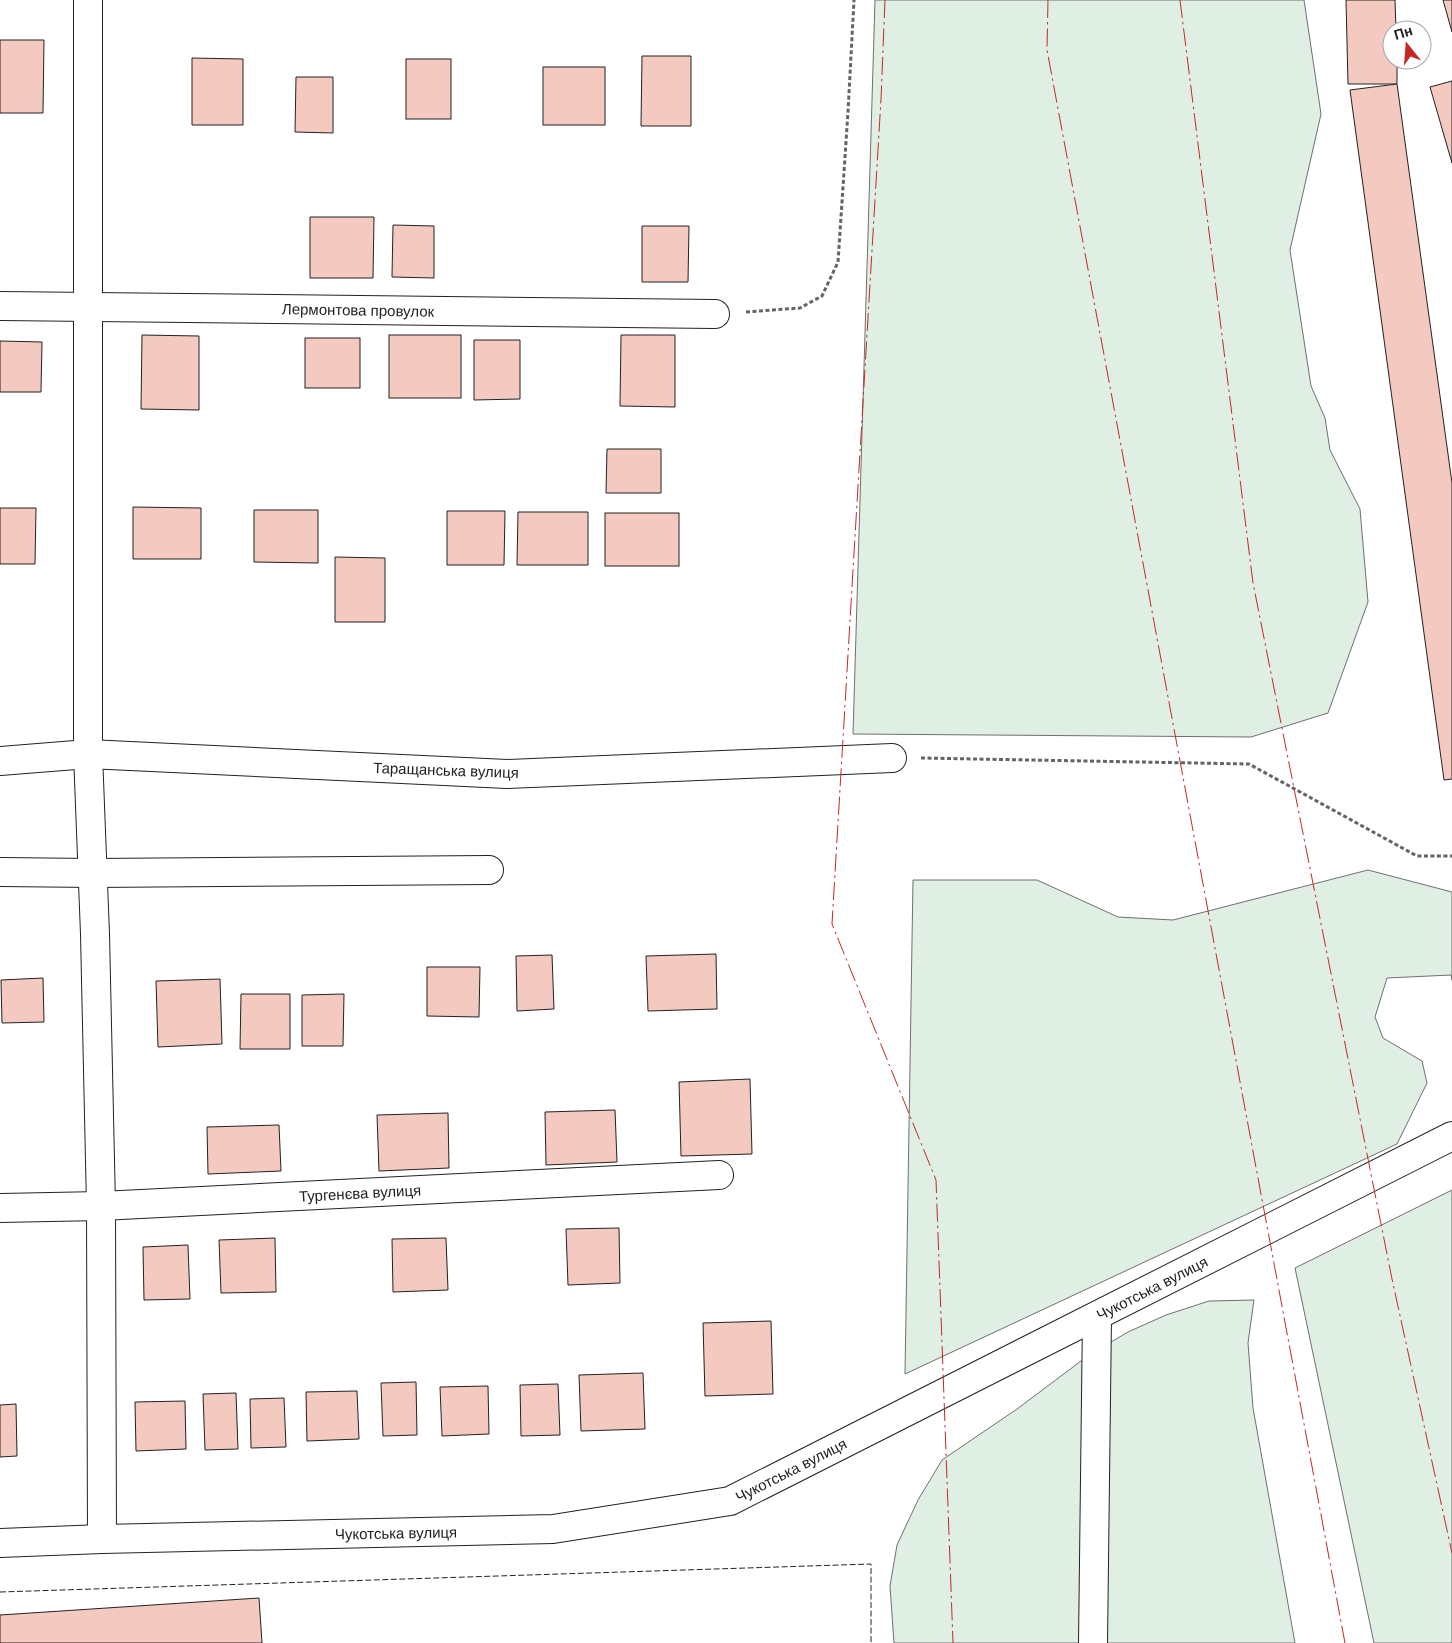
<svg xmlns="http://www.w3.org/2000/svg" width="1452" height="1643" viewBox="0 0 1452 1643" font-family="Arial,sans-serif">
  <rect width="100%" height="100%" fill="#fff"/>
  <g fill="#e0efe3" stroke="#6f6f6f">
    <path d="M875 0H1304L1321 114 1290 250 1311 386 1325 418 1330 450 1360 509 1368 602 1328 713 1251 737 853 734Z"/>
    <path d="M1368 870 1452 892V980L1451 975 1387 978 1375 1017 1383 1038 1422 1061 1427 1083 1397 1144 905 1374 913 880H1037L1118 917 1173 920Z"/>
    <path d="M1452 1190V1643H1374L1295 1268Z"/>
    <path d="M1254 1300 1248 1343 1253 1408 1295 1643H894L890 1586 897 1545 918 1500 942 1460 1017 1409 1089 1355 1128 1332 1166 1315 1209 1301Z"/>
  </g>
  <g fill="#f3c9c0" stroke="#222">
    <path d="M1346 0H1395L1396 30H1392V60H1397V84H1348Z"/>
    <path d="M1443 0H1452V32Z"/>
    <path d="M0 40H44L43 113H0Z"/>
    <path d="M642 56H691V126H641Z"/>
    <path d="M192 58 243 59V125H192Z"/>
    <rect x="406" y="59" width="45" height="60"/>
    <rect x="543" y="67" width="62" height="58"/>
    <path d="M296 77H333V133L295 132Z"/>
    <path d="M1452 81V163L1430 87Z"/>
    <path d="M1397 84 1452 483V779L1444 780 1350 90Z"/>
    <path d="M310 217H374L373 278H310Z"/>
    <path d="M393 225 434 226V278L392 277Z"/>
    <path d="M642 226H689L688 282H642Z"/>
    <path d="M142 335 199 336V410L141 409Z"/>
    <rect x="389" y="335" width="72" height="63"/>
    <path d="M621 335H675V407L620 406Z"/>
    <rect x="305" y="338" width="55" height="50"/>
    <path d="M474 340H520V399L474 400Z"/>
    <path d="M0 341 42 342 41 392H0Z"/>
    <path d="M607 449H661V493H606Z"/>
    <path d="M133 507 201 508V559H133Z"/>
    <path d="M0 508H36L35 564H0Z"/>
    <path d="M254 510H318V563L254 562Z"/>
    <path d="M447 511H505L504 565H447Z"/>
    <path d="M518 512H588V565H517Z"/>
    <rect x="605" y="513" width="74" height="53"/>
    <path d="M335 557 385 558V622H335Z"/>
    <path d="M716 954 717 1009 648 1011 646 956Z"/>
    <path d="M552 955 554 1009 517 1011 516 956Z"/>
    <path d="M427 967H480L479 1017 427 1016Z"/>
    <path d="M43 978 44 1022 2 1023 1 980Z"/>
    <path d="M220 979 222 1044 158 1047 156 981Z"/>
    <path d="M241 994H290V1049H240Z"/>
    <path d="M344 994 343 1046H302V995Z"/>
    <path d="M750 1079 752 1154 681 1156 679 1082Z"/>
    <path d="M615 1110 617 1162 546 1165 545 1112Z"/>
    <path d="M448 1113 449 1168 379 1171 377 1115Z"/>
    <path d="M279 1125 281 1171 208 1174 207 1127Z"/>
    <path d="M619 1228 620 1283 568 1285 566 1229Z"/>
    <path d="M275 1238 276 1292 221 1293 219 1240Z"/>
    <path d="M446 1238 448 1290 393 1292 392 1239Z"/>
    <path d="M188 1245 190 1299 144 1300 143 1247Z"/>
    <path d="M771 1321 773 1394 705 1396 703 1323Z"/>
    <path d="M643 1373 645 1429 581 1431 579 1375Z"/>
    <path d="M416 1382 417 1435 383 1436 381 1383Z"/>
    <path d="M558 1384 560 1435 521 1436 520 1385Z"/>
    <path d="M488 1386 489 1434 442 1436 440 1387Z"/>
    <path d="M357 1391 359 1439 307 1441 306 1392Z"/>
    <path d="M236 1393 238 1449 205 1450 203 1394Z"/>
    <path d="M284 1398 286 1447 251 1448 250 1399Z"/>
    <path d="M185 1401 186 1449 136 1451 135 1402Z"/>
    <path d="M16 1404 17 1456 0 1457V1405Z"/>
    <path d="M259 1598 262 1643H0V1615Z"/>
  </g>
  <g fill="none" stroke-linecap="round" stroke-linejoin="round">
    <g stroke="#222" stroke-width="30">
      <g id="minor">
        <path d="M88 0V754L95 934 101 1206 102 1539"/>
        <path d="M0 306 715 314"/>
        <path d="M0 761 88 754 507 774 892 758"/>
        <path d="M0 872 93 873 489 870"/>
        <path d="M0 1208 101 1206 719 1175"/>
        <path d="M0 1543 102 1539 553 1529 730 1501 1452 1136"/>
        <path d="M1093 1643 1097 1316"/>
      </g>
    </g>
    <g stroke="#646464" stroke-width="3" stroke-dasharray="4 2.5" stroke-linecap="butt">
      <path d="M746 312 800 308 822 296 838 262 848 112 854 0"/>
      <path d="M921 758 1249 764 1417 856H1452"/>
    </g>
    <use href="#minor" stroke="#fff" stroke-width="28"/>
    <path stroke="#222" stroke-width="1" stroke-dasharray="6 2.5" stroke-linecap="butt" d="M0 1592 871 1564V1643"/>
    <g stroke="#c62828" stroke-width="1" stroke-dasharray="18 4 2.5 4" stroke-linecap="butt">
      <path d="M885 0 881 99 832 924 936 1180 953 1643"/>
      <path d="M1048 0 1047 50 1345 1643"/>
      <path d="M1180 0 1253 583 1392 1279 1452 1553"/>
    </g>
  </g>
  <g text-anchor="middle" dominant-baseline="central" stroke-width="4" stroke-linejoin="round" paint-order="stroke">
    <g font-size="15" fill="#222" stroke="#fff">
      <text transform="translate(358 310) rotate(1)">Лермонтова провулок</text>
      <text transform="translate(446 770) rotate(2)">Таращанська вулиця</text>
      <text transform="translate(360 1193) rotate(-3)">Тургенєва вулиця</text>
      <text transform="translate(1152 1288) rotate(-27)">Чукотська вулиця</text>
      <text transform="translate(791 1470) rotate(-27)">Чукотська вулиця</text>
      <text transform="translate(396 1533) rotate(-1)">Чукотська вулиця</text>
    </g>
  </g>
  <g transform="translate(1407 45) rotate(343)"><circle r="24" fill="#ffffff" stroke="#a7a7a7"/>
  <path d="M0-4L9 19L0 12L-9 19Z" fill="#c62828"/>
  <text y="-8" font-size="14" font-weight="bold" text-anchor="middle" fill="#222222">Пн</text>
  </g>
</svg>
